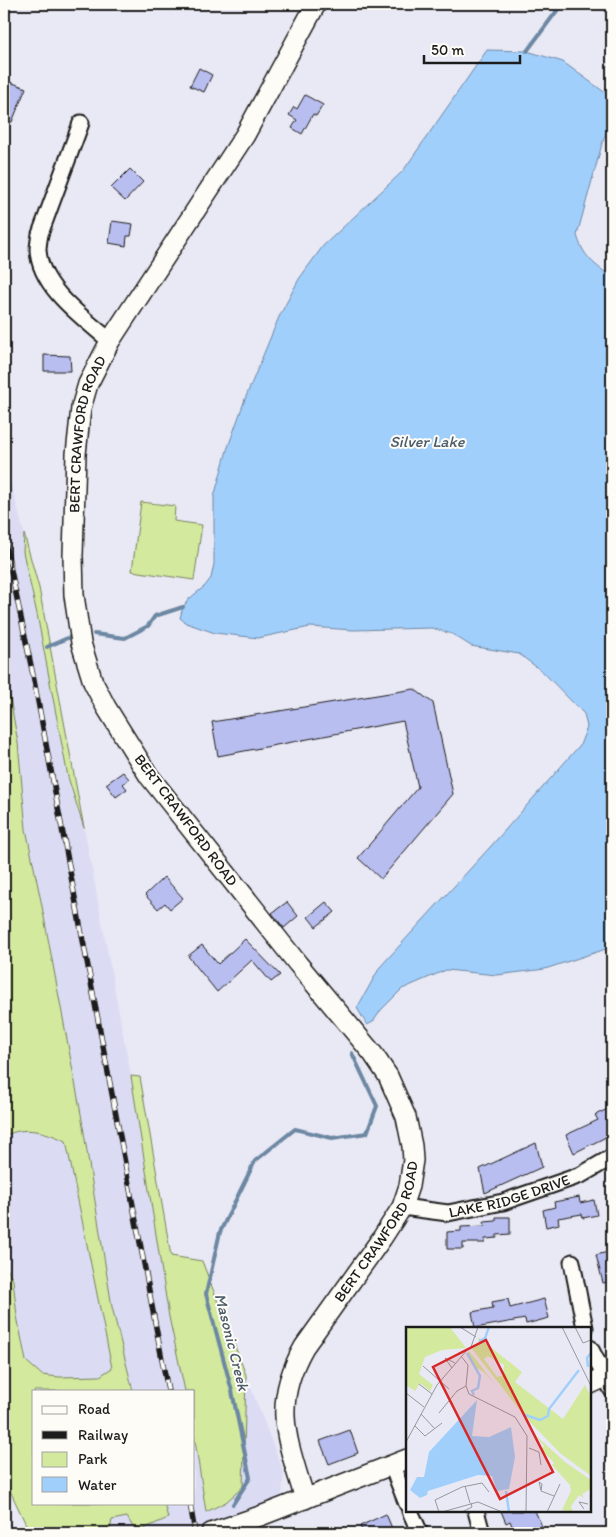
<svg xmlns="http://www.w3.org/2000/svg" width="616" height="1537" viewBox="0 0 616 1537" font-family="Itim,sans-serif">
  <rect width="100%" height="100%" fill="#e9e9f5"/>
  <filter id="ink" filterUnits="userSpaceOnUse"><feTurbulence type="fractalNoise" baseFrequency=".02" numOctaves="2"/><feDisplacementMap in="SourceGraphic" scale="10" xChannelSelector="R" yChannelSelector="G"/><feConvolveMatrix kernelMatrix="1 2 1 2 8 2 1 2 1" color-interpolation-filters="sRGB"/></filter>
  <g filter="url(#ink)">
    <path fill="#dbdcf4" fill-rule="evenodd" d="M4 458 39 588 131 1076 140 1077 171 1256 202 1261 284 1473 281 1508 215 1533H30L4 1478ZM34 1391H194V1503H34Z"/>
    <g fill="#d2e99e" stroke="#77825d">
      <path d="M141 502 175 506 174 521 202 525 194 580 132 571Z"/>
      <path d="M24 534 39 588 84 828 68 777 37 614 23 552Z"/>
      <path d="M4 664 18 743 26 829 41 901 81 1114 112 1307 133 1391H34V1503H164L168 1518 136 1532 127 1517 112 1520 110 1530 103 1533H30L4 1478V1263L13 1280 17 1316 26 1361 42 1375 59 1377 100 1376 112 1368 66 1141C46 1132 26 1125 4 1136Z"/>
      <path d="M131 1076 140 1077 171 1256 202 1261 246 1375 243 1487 226 1502 206 1512 194 1434V1391H185L169 1317Z"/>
    </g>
    <path fill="#a1cffc" stroke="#6c87a2" d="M487 50 527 51 563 62 607 94V114L610 123 602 144 577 235C583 257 595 265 612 277V947L545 969 497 975 446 970 402 989 381 1010 373 1022 367 1025 357 1008 380 967 492 845 580 745 587 727 584 714 543 672 519 654 471 646 452 634 432 628 353 630 310 627 258 638 215 633 186 623 180 618 183 607 189 599 205 586 211 578 214 564V497L227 450 245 399 279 317 299 279 323 246 403 171Z"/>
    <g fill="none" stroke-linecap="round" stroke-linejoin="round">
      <g stroke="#6c87a2" stroke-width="4">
        <path d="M527 51 562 4"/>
        <path d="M94 634 125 638 148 626 155 616 183 607"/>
        <path d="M47 647 72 636"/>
        <path d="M233 1504 250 1478 232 1391 206 1294 220 1232 255 1161 295 1129 332 1138 367 1133 377 1106 352 1053"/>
      </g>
    </g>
    <g fill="#b9bef0" stroke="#1c1c1c">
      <path d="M199 68 212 75 204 92 190 86Z"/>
      <path d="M10 82 26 88 12 122 4 119V98Z"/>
      <path d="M305 95 323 105 316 116 313 114 302 134 292 128 297 120 289 115 294 107 297 109Z"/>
      <path d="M130 169 143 182 125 201 111 188Z"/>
      <path d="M112 221 133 224 131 236H127L126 246 109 243Z"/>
      <path d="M44 355 70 356 71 371H44Z"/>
      <path d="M414 689 433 703 453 794 381 879 358 858 418 787 403 721 218 756 212 722Z"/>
      <path d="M123 772 129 779 123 784 127 789 116 797 106 784Z"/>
      <path d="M164 877 183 898 170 909 165 903 158 909 145 895Z"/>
      <path d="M287 902 298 916 284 928 272 913Z"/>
      <path d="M326 902 335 912 316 927 308 917Z"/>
      <path d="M245 939 280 975 271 982 252 960 217 992 188 956 202 945 218 964Z"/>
      <path d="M612 1107V1134L574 1153 566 1135 598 1120 595 1115Z"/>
      <path d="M536 1143 542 1167 485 1193 480 1169Z"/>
      <path d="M579 1197 580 1203 594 1200 597 1215 583 1218 582 1214 558 1218 559 1224 546 1227 543 1210 555 1207 554 1202Z"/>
      <path d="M496 1217H510V1234L497 1235V1238L485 1239V1243H463V1249H447V1232L461 1231V1227L485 1226 484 1222 496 1221Z"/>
      <path d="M612 1251V1281L603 1283 596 1255Z"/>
      <path d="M508 1299 510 1308 544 1299 549 1318 526 1324 525 1319 475 1328 472 1312 493 1308 492 1302Z"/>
      <path d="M350 1430 358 1453 329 1464 320 1441Z"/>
      <path d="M501 1511H535L545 1533H515L510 1521 506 1523Z"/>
      <path d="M386 1514 394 1533H363L360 1526Z"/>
    </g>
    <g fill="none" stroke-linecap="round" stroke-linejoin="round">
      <g stroke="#1c1c1c" stroke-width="19">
        <g id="minor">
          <path d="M81 123 40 234C39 240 38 245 38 250 40 288 84 318 110 341"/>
          <path id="s1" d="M402 1207 448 1213 503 1202 581 1175 612 1157"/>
          <path d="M572 1262 585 1328"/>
          <path d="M590 1348 612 1390"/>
          <path d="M392 1466 407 1504"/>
          <path d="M410 1511 420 1533"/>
          <path d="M476 1511 482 1533"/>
        </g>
      </g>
      <g stroke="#1c1c1c" stroke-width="22">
        <g id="tertiary">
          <path d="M590 1384 612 1374"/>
          <path id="s2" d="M305 1499C287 1439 271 1405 304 1347L382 1238 402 1207 409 1186 413 1160 412 1146 406 1117 388 1076 373 1054 298 964 149 776 106 707 93 682 81 643 74 595 73 556 76 454 81 408 88 384 110 341 245 135 316 4"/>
          <path d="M211 1533 263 1515 407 1459"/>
        </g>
      </g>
      <use href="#minor" stroke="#fdfcf7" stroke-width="15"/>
      <use href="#tertiary" stroke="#fdfcf7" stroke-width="19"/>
      <g stroke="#1c1c1c" stroke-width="5.5">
        <g id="rail">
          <path d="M4 537 33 675 168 1391"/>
          <path d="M190 1503 195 1533"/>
        </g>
      </g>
      <use href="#rail" stroke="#fdfcf7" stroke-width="4" stroke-dasharray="11" stroke-linecap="butt"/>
    </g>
  </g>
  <g text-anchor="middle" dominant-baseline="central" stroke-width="4" stroke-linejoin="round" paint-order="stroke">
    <g font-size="15" fill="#1c1c1c" stroke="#fdfcf7">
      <text stroke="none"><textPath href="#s2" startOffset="1211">BERT CRAWFORD ROAD</textPath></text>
      <text transform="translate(186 820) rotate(53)">BERT CRAWFORD ROAD</text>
      <text stroke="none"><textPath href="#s1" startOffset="110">LAKE RIDGE DRIVE</textPath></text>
      <text stroke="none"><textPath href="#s2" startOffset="296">BERT CRAWFORD ROAD</textPath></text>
    </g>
    <g font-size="16" font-style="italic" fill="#4b5b6a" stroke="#fdfcf7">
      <text x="427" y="441">Silver Lake</text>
      <text transform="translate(232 1342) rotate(76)">Masonic Creek</text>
    </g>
  </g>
  <g transform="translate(406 1327)">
    <rect width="185" height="185" fill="#e9e9f5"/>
    <path d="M0 0H44L60 21 36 23 19 30 13 47 27 58 24 64 14 56 9 64 0 58ZM72 10 116 45 109 55 157 92 179 58 185 69V149L154 126 120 91 66 22 73 16ZM82 29 98 38 97 48 91 50 78 32ZM63 24 75 39 89 58 78 45 66 38 61 28ZM127 106 159 135 185 153V162L176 167 178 171 173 168 165 179 167 185 156 183 165 164 164 158 146 138 148 136 135 122 138 119Z" fill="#d2e99e" fill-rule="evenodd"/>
    <path d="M71 73 66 109 83 110 105 100 109 130 103 162 91 164 86 149 72 148 22 164 21 168 14 171 4 163 11 150H18L23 125Z" fill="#a1cffc"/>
    <path fill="none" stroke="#a1cffc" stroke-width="2.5" d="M73 14 79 11 83 0M61 26 74 49 72 61 66 64 68 68M182 40 181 31 185 26M119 88 134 93 142 89 143 82 173 43M100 164 103 185"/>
    <path fill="none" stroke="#97979e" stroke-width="1" d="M54 0 70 10M156 0 185 59M169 0 177 16 185 13M65 20 72 0M55 29 62 38 60 59 63 67 109 90 121 109 120 185M17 39 43 62M46 41 39 31 49 36M13 57 26 67M0 66 18 80M33 86 51 64 60 59M15 87 29 102M9 99 19 109 36 96M0 115 31 58 62 22M123 121 133 125 135 138M59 159 64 176M135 163 133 155 136 157 135 164 148 169M178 182 173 175 182 177M33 185 29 173 56 160 76 156 83 165M36 185 72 175 96 185M56 185 66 180 65 176M141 185 154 157"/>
    <path fill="#d62828" fill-opacity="0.15" stroke="#d62828" stroke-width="2.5" d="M80 13 147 145 94 172 27 40Z"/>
    <rect width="185" height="185" fill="none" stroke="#1c1c1c" stroke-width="2.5"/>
  </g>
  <rect width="616" height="1537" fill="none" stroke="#fdfcf7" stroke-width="20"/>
  <rect x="10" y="10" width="596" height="1517" fill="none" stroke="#1c1c1c" stroke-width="2" filter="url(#ink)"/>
  <rect x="32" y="1390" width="162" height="115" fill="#fdfcf7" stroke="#a3a29f"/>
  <rect x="42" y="1406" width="25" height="8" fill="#fdfcf7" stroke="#a3a29f"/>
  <text x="78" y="1414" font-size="15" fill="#1c1c1c">Road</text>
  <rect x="42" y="1431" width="25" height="8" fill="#1c1c1c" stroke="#a3a29f"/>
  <text x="78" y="1440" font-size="15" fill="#1c1c1c">Railway</text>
  <rect x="42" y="1452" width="25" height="15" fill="#d2e99e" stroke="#a3a29f"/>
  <text x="78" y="1464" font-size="15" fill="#1c1c1c">Park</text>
  <rect x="42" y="1477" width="25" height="15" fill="#a1cffc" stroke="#a3a29f"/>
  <text x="78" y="1490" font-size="15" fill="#1c1c1c">Water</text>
  <path d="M424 55v8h96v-8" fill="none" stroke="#1c1c1c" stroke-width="2.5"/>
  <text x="431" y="55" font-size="15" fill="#1c1c1c" stroke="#fdfcf7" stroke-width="4" paint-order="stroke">50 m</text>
</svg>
